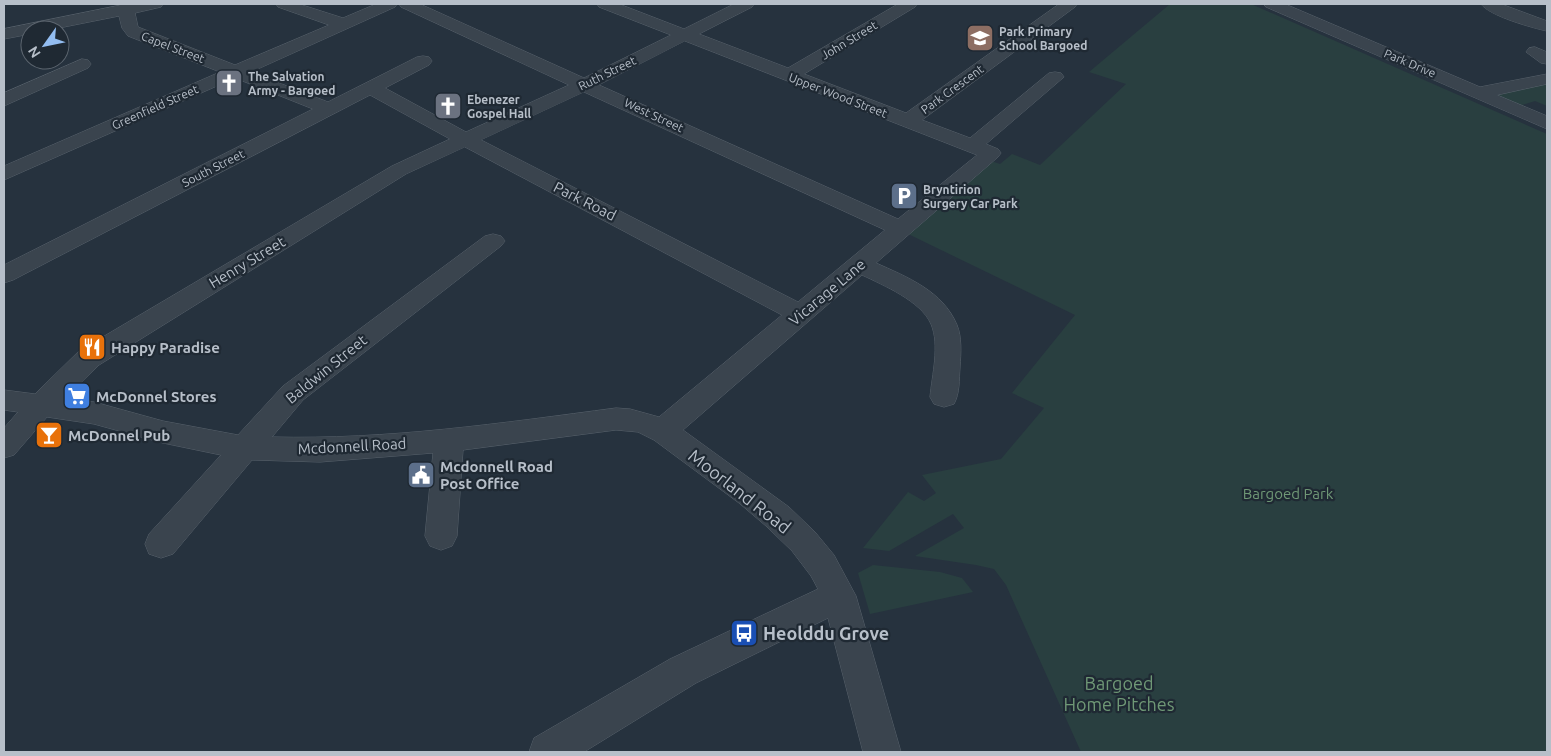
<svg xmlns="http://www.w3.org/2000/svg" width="1551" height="756" viewBox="0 0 1551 756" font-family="Ubuntu,sans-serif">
  <rect width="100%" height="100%" fill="#26323e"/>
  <g fill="#293f40">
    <path d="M1170 4H1251L1547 134V752H1081L1006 585 994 569 976 565 915 556 964 528 953 514 889 551 863 548 908 492 924 501 936 493 922 475 1001 459 1044 408 1012 393 1075 315 904 232 991 161 1000 164 1012 154 1040 165 1126 84 1089 72Z"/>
    <path d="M1547 82V106L1535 101 1519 106 1489 93Z"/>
    <path d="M873 565 940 572 962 578 973 592 870 614 858 573Z"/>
  </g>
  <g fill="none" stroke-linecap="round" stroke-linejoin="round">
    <g stroke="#58626c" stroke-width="1">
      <g id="minor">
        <path d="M126 4H163L161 7 135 13 138 27 235 65 329 25 278 7 276 4H299L343 18 376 4H397L395 7 251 72 328 102 417 57 423 56 429 57 432 61 429 65 385 88 466 132 569 85 401 7 399 4H420L584 78 671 35 599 7 597 4H619L684 29 734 4H754L752 7 699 34 788 68 898 4H917L915 7 804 74 906 113 1059 4H1077L1075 7 922 120 970 138 1049 73 1055 72 1061 73 1064 77 986 144 998 149 1001 153 998 157 876 263C907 277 943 291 957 325 962 337 961 353 960 367 959 380 960 393 954 404L944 407 934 404 930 397C932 375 940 345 931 324 921 301 883 285 862 275L683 430 789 507 815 532 834 555 856 596 901 752H863L828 618 696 683 584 752H529L534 738 670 659 818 589 811 576 792 551 766 526 739 503 654 440 638 432 616 430 463 450 457 536 452 546 441 550 430 546 425 536 433 453 320 462 252 460 173 554 161 558 149 554 145 544 149 534 221 455 163 443 94 424 47 417 14 455 4 458V428L18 412 4 410V390L35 394 79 351 392 166 450 139 370 95 13 280 4 283V265L313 109 235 78 4 180V166L220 72 128 36 122 28 119 16 49 30H30V34L4 39V29ZM685 41 977 155 898 219 599 85ZM584 92 885 230 798 302 481 140ZM465 147 782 315 659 417 630 409 616 408C502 423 387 440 272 437L303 400 501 246 505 241 501 236 493 234 485 236 283 386 238 435 163 421 94 402 65 398 99 365 406 174Z"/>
        <path d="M1264 4H1285L1480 87 1547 74V84L1497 95 1547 116V129L1266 7Z"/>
        <path d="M1481 4H1501L1547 21V31C1533 28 1489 16 1481 4Z"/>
        <path d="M1535 47 1547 52V64L1541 63 1526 52 1529 48Z"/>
        <path d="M82 59 88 60 91 64 88 68 4 106V93Z"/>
      </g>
    </g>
    <use href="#minor" fill="#3a444e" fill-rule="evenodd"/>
  </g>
  <defs>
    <g id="school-square" transform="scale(1.4375)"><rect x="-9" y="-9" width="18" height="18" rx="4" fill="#8d6e63" stroke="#1f2933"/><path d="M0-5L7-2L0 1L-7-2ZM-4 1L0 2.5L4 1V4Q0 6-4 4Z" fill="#fff"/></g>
    <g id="church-square" transform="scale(1.4375)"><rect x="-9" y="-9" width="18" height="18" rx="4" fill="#6b7280" stroke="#1f2933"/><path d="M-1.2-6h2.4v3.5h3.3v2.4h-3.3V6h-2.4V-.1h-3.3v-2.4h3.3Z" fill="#fff"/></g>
    <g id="parking-square" transform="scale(1.4375)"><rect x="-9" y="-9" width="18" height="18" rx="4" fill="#5c6f8a" stroke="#1f2933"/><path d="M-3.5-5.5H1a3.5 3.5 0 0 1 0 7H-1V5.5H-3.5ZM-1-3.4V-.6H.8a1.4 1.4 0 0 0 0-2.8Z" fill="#fff"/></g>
    <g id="restaurant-square" transform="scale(1.4375)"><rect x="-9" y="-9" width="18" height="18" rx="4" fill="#e8710a" stroke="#1f2933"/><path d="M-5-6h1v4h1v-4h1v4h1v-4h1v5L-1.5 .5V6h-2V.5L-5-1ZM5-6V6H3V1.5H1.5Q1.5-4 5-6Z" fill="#fff"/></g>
    <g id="supermarket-square" transform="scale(1.4375)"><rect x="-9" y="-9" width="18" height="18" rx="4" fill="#3f7fe0" stroke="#1f2933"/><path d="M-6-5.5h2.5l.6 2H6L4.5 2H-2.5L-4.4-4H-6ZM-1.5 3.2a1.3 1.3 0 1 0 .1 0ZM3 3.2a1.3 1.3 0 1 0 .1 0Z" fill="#fff"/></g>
    <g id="bar-square" transform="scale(1.4375)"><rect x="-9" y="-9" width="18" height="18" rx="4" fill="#e8710a" stroke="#1f2933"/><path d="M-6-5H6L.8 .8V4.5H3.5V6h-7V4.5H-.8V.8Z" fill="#fff"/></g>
    <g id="civic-square" transform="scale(1.4375)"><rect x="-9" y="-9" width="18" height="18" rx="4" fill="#5c6f8a" stroke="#1f2933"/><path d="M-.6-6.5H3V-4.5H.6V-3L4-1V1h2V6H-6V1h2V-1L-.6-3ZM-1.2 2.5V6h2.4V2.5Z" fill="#fff"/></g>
    <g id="bus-square" transform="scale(1.4375)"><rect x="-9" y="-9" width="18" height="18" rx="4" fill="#1a4fb4" stroke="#1f2933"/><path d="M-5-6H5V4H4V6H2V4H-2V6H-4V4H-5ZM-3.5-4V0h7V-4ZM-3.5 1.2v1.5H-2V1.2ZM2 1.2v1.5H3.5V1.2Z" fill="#fff"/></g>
  </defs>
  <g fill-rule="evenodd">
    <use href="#school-square" x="980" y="38"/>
    <use href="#church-square" x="229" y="83"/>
    <use href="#church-square" x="448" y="106"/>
    <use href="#parking-square" x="904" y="196"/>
    <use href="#restaurant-square" x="92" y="347"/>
    <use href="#supermarket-square" x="77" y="396"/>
    <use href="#bar-square" x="49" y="435"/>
    <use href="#civic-square" x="421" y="475"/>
    <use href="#bus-square" x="744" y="633"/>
  </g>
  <g text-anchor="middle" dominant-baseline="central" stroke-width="4.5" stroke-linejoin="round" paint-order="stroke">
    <g font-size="12" font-weight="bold" fill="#b7bfc9" stroke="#1f2933" text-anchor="start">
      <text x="999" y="31">Park Primary<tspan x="999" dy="14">School Bargoed</tspan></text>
      <text x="248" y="76">The Salvation<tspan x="248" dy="14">Army - Bargoed</tspan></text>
      <text x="467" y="99">Ebenezer<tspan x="467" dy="14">Gospel Hall</tspan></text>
      <text x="923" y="189">Bryntirion<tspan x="923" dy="14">Surgery Car Park</tspan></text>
    </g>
    <g font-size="12" fill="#b7bfc9" stroke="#1f2933">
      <text transform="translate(849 40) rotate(-31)">John Street</text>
      <text transform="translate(173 47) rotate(21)">Capel Street</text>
      <text transform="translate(1410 63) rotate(23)">Park Drive</text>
      <text transform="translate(607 73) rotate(-26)">Ruth Street</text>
      <text transform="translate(952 89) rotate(-36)">Park Crescent</text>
      <text transform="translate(838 95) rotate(21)">Upper Wood Street</text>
      <text transform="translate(155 107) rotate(-24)">Greenfield Street</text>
      <text transform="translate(654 115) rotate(25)">West Street</text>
      <text transform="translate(213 168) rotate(-27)">South Street</text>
    </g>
    <g font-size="15" fill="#b7bfc9" stroke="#1f2933">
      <text transform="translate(585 201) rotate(27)">Park Road</text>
      <text transform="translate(247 262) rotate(-31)">Henry Street</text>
      <text transform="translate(827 292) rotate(-40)">Vicarage Lane</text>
      <text transform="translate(326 369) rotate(-39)">Baldwin Street</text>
      <text transform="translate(352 446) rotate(-3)">Mcdonnell Road</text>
    </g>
    <g font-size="15" font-weight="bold" fill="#b7bfc9" stroke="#1f2933" text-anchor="start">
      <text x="111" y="347">Happy Paradise</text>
      <text x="96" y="396">McDonnel Stores</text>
      <text x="68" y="435">McDonnel Pub</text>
      <text x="440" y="466">Mcdonnell Road<tspan x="440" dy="17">Post Office</tspan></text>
    </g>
    <g font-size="15" fill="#6f9876" stroke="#1f2933">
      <text x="1288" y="493">Bargoed Park</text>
    </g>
    <g font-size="18" fill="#b7bfc9" stroke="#1f2933">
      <text transform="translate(740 491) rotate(38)">Moorland Road</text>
    </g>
    <g font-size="18" font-weight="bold" fill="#b7bfc9" stroke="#1f2933" text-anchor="start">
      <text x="763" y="633">Heolddu Grove</text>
    </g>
    <g font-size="18" fill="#6f9876" stroke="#1f2933">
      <text x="1119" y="683">Bargoed<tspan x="1119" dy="21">Home Pitches</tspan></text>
    </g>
  </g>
  <rect width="1551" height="756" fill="none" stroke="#b7bfc9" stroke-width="10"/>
  <g transform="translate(45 45) rotate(237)"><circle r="24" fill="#1f2933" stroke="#5c656f"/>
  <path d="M0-4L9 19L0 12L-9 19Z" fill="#93bdf1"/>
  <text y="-8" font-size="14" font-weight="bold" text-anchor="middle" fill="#b7bfc9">N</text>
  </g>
</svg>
